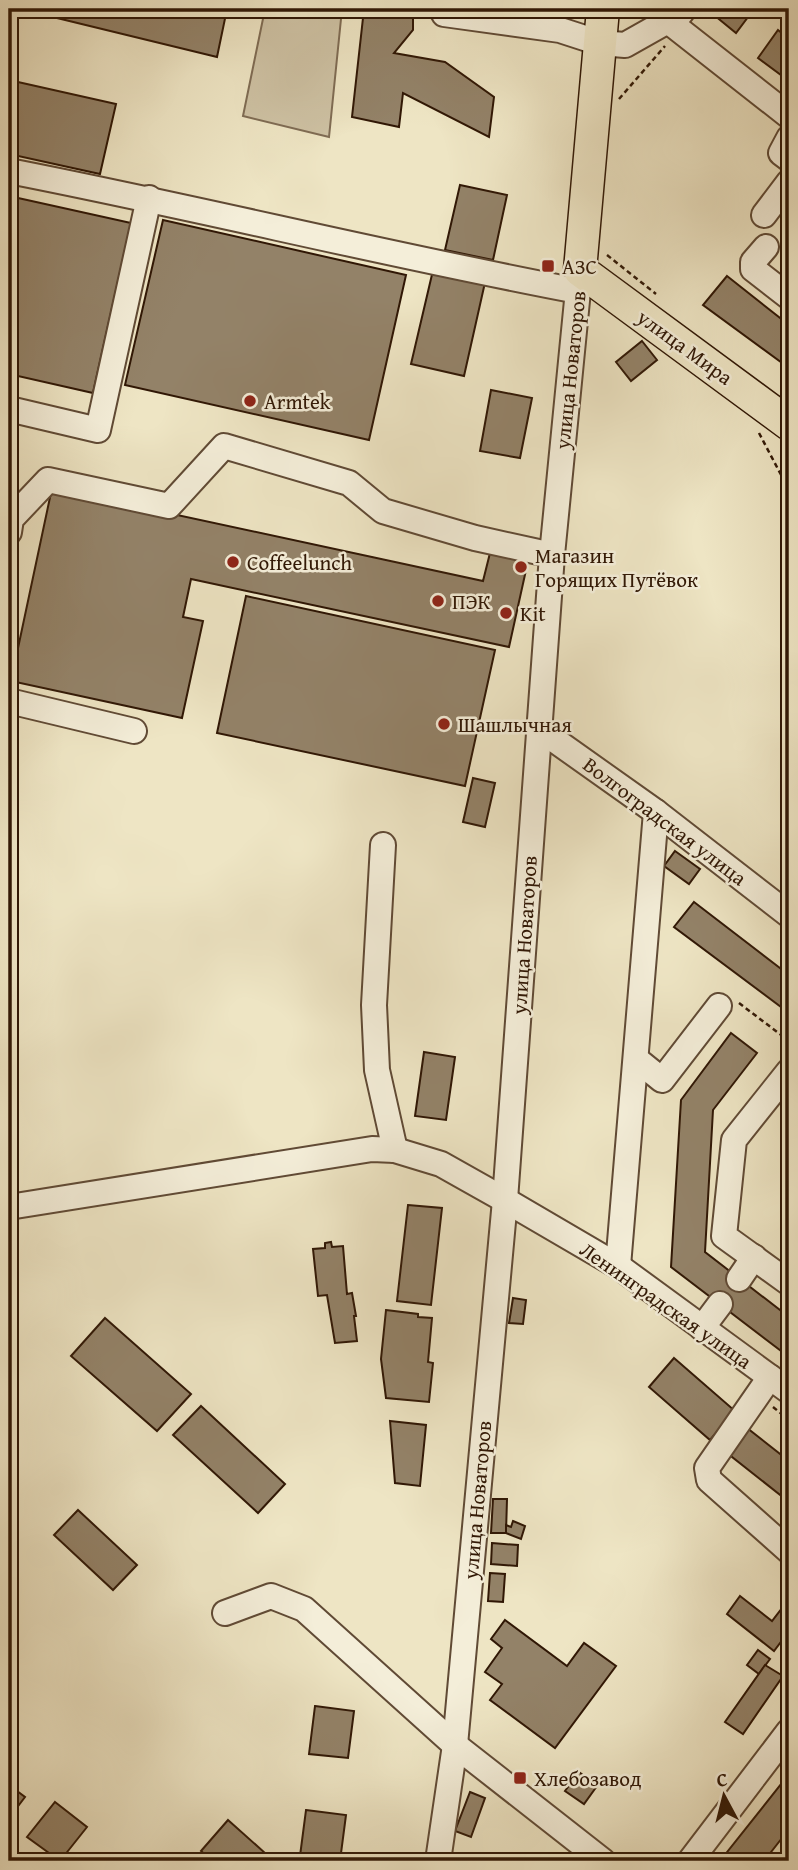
<svg xmlns="http://www.w3.org/2000/svg" width="798" height="1870" viewBox="0 0 798 1870" font-family="'Gentium Book Plus',serif">
  <rect width="100%" height="100%" fill="#eee5c4"/>
  <filter id="stains"><feTurbulence type="fractalNoise" baseFrequency=".00286" numOctaves="4"/><feColorMatrix values="0 0 0 0 .2 0 0 0 0 .09 0 0 0 0 .02 0 0 0 .5 -.17"/></filter>
  <radialGradient id="worn" r=".72"><stop offset=".6" stop-color="#630" stop-opacity="0"/><stop offset="1" stop-color="#630" stop-opacity=".3"/></radialGradient>
  <path fill="#cec2a4" stroke="#7f6c54" stroke-width="2" d="M265 9H342L329 137 243 116Z"/>
  <g fill="#938268" stroke="#301705" stroke-width="2">
    <path d="M20 9H227L217 57Z"/>
    <path d="M364 9H413V30L394 53 445 62 494 97 489 137 403 93 399 127 352 117Z"/>
    <path d="M711 9H754L736 33 709 11Z"/>
    <path d="M778 30 789 39V81L758 58Z"/>
    <path d="M9 80 116 104 100 174 9 154Z"/>
    <path d="M460 185 507 195 493 260 445 250Z"/>
    <path d="M9 196 131 223 93 393 9 374Z"/>
    <path d="M163 220 406 275 369 440 125 385Z"/>
    <path d="M434 266 486 278 464 376 411 364Z"/>
    <path d="M727 276 789 325V333L782 343 789 349V368L703 305Z"/>
    <path d="M642 341 657 360 631 381 616 362Z"/>
    <path d="M491 390 532 398 520 458 480 451Z"/>
    <path d="M52 488 483 581 490 553 528 561 509 647 191 579 183 617 203 621 182 718 11 681Z"/>
    <path d="M246 596 495 650 465 786 217 733Z"/>
    <path d="M473 778 495 783 485 827 463 822Z"/>
    <path d="M675 851 700 869 689 884 664 866Z"/>
    <path d="M694 902 789 975V1013L674 927Z"/>
    <path d="M731 1033 757 1053 713 1110 705 1252 789 1317V1357L671 1267 681 1100Z"/>
    <path d="M424 1052 455 1057 446 1120 415 1116Z"/>
    <path d="M408 1205 442 1208 431 1305 397 1301Z"/>
    <path d="M331 1242 332 1247 343 1246 347 1294 352 1293 356 1316H354L357 1341 335 1343 327 1295 318 1296 313 1249 325 1248V1243Z"/>
    <path d="M513 1298 526 1300 523 1324 509 1323Z"/>
    <path d="M386 1310 418 1314V1317L432 1318 428 1362 433 1363 429 1402 386 1398 381 1359Z"/>
    <path d="M105 1318 191 1394 157 1431 71 1356Z"/>
    <path d="M674 1358 735 1411 710 1440 649 1387Z"/>
    <path d="M201 1406 285 1484 258 1513 173 1435Z"/>
    <path d="M390 1421 426 1425 420 1486 395 1483Z"/>
    <path d="M742 1424 789 1461V1502L722 1449Z"/>
    <path d="M493 1499H507L506 1533H491Z"/>
    <path d="M78 1510 137 1565 113 1590 54 1535Z"/>
    <path d="M513 1521 525 1526 521 1539 506 1533V1525L511 1527Z"/>
    <path d="M492 1543 518 1545 517 1566 491 1564Z"/>
    <path d="M490 1573 505 1574 503 1602 488 1601Z"/>
    <path d="M740 1596 772 1621 789 1599V1631L774 1651 727 1614Z"/>
    <path d="M505 1620 567 1666 584 1643 616 1666 555 1748 490 1700 502 1684 485 1672 502 1648 491 1639Z"/>
    <path d="M758 1650 770 1659 759 1674 747 1665Z"/>
    <path d="M765 1665 783 1676 743 1734 725 1722Z"/>
    <path d="M315 1706 354 1711 348 1758 309 1754Z"/>
    <path d="M579 1772 597 1786 584 1804 565 1791Z"/>
    <path d="M789 1774V1829L764 1861H720Z"/>
    <path d="M9 1785 25 1797 9 1818Z"/>
    <path d="M470 1792 485 1798 471 1837 455 1831Z"/>
    <path d="M55 1802 87 1827 60 1861 27 1837Z"/>
    <path d="M306 1810 346 1815 340 1861 300 1856Z"/>
    <path d="M228 1820 265 1853 258 1861H212L201 1851Z"/>
  </g>
  <g fill="none" stroke-linecap="round" stroke-linejoin="round">
    <g stroke="#604a35" stroke-width="28">
      <g id="minor">
        <path d="M444 14 560 30 600 43 625 45 680 14 684 9"/>
        <path d="M668 21 789 116"/>
        <path d="M789 138 781 153 789 159"/>
        <path d="M9 171C199 208 387 255 578 291"/>
        <path d="M764 215 789 182"/>
        <path d="M766 247 753 262V269L789 297"/>
        <path d="M9 409 98 430 149 198"/>
        <path d="M9 532 11 519 48 480 169 506 224 446 349 483 383 511 475 538 552 555"/>
        <path d="M9 701 134 731"/>
        <path d="M539 729 656 812 789 915"/>
        <path d="M383 845 374 1005 377 1070 395 1150"/>
        <path d="M636 1059 662 1080 719 1006"/>
        <path d="M789 1071 734 1140 724 1236 789 1283"/>
        <path d="M9 1207 372 1149 395 1150 441 1164 505 1200 618 1266 789 1391"/>
        <path d="M618 1266 656 812"/>
        <path d="M739 1279 754 1257"/>
        <path d="M702 1328 720 1304"/>
        <path d="M770 1377 707 1468 709 1480 789 1551"/>
        <path d="M225 1613 271 1596 304 1609 455 1745 603 1861"/>
        <path d="M438 1861 455 1745 505 1200 552 555 580 270"/>
        <path d="M690 1861 789 1731"/>
      </g>
    </g>
    <g stroke="#301705" stroke-width="35">
      <path id="major" d="M603 9 580 270 789 424"/>
    </g>
    <g stroke="#301705" stroke-width="2.5" stroke-dasharray="5 3.5" stroke-linecap="butt">
      <path d="M619 99 665 46"/>
      <path d="M607 255 656 294"/>
      <path d="M759 433 789 490"/>
      <path d="M739 1003 789 1041"/>
      <path d="M773 1407 789 1420"/>
    </g>
    <use href="#minor" stroke="#f4eed9" stroke-width="24"/>
    <use href="#major" stroke="#eee5c4" stroke-width="32"/>
  </g>
  <g fill="#8f2418" stroke="#f4eed9" stroke-width="2.5">
    <rect x="541" y="259" width="14" height="14" rx="3.5"/>
    <circle cx="250" cy="401" r="7"/>
    <circle cx="233" cy="562" r="7"/>
    <circle cx="521" cy="567" r="7"/>
    <circle cx="438" cy="601" r="7"/>
    <circle cx="506" cy="613" r="7"/>
    <circle cx="444" cy="724" r="7"/>
    <rect x="513" y="1771" width="14" height="14" rx="3.5"/>
  </g>
  <g text-anchor="middle" dominant-baseline="central" stroke-width="5" stroke-linejoin="round" paint-order="stroke">
    <g font-size="21" fill="#301705" stroke="#f4eed9" text-anchor="start">
      <text x="562" y="266">АЗС</text>
      <text x="264" y="401">Armtek</text>
      <text x="535" y="555">Магазин<tspan x="535" dy="24">Горящих Путёвок</tspan></text>
      <text x="247" y="562">Coffeelunch</text>
      <text x="452" y="601">ПЭК</text>
      <text x="520" y="613">Kit</text>
      <text x="458" y="724">Шашлычная</text>
      <text x="534" y="1778">Хлебозавод</text>
    </g>
    <g font-size="21" fill="#301705" stroke="#f4eed9">
      <text transform="translate(685 347) rotate(36)">улица Мира</text>
      <text transform="translate(570 370) rotate(-84)">улица Новаторов</text>
      <text transform="translate(665 821) rotate(37)">Волгоградская улица</text>
      <text transform="translate(524 935) rotate(-86)">улица Новаторов</text>
      <text transform="translate(666 1305) rotate(35)">Ленинградская улица</text>
      <text transform="translate(477 1500) rotate(-85)">улица Новаторов</text>
    </g>
  </g>
  <rect width="798" height="1870" fill="none" stroke="#eee5c4" stroke-width="35"/>
  <rect x="10" y="10" width="777" height="1849" fill="none" stroke="#301705" stroke-width="3.5"/>
  <rect x="18" y="18" width="763" height="1835" fill="none" stroke="#301705" stroke-width="2"/>
  <g transform="translate(724 1796) rotate(353)" stroke="#f4eed9" stroke-width="5" paint-order="stroke">
  <path d="M0-5L12 26L0 18L-12 26Z" fill="#301705"/>
  <text y="-10" font-size="19" font-weight="bold" text-anchor="middle" fill="#301705">С</text>
  </g>
  <rect width="100%" height="100%" filter="url(#stains)"/>
  <rect width="100%" height="100%" fill="url(#worn)"/>
</svg>
